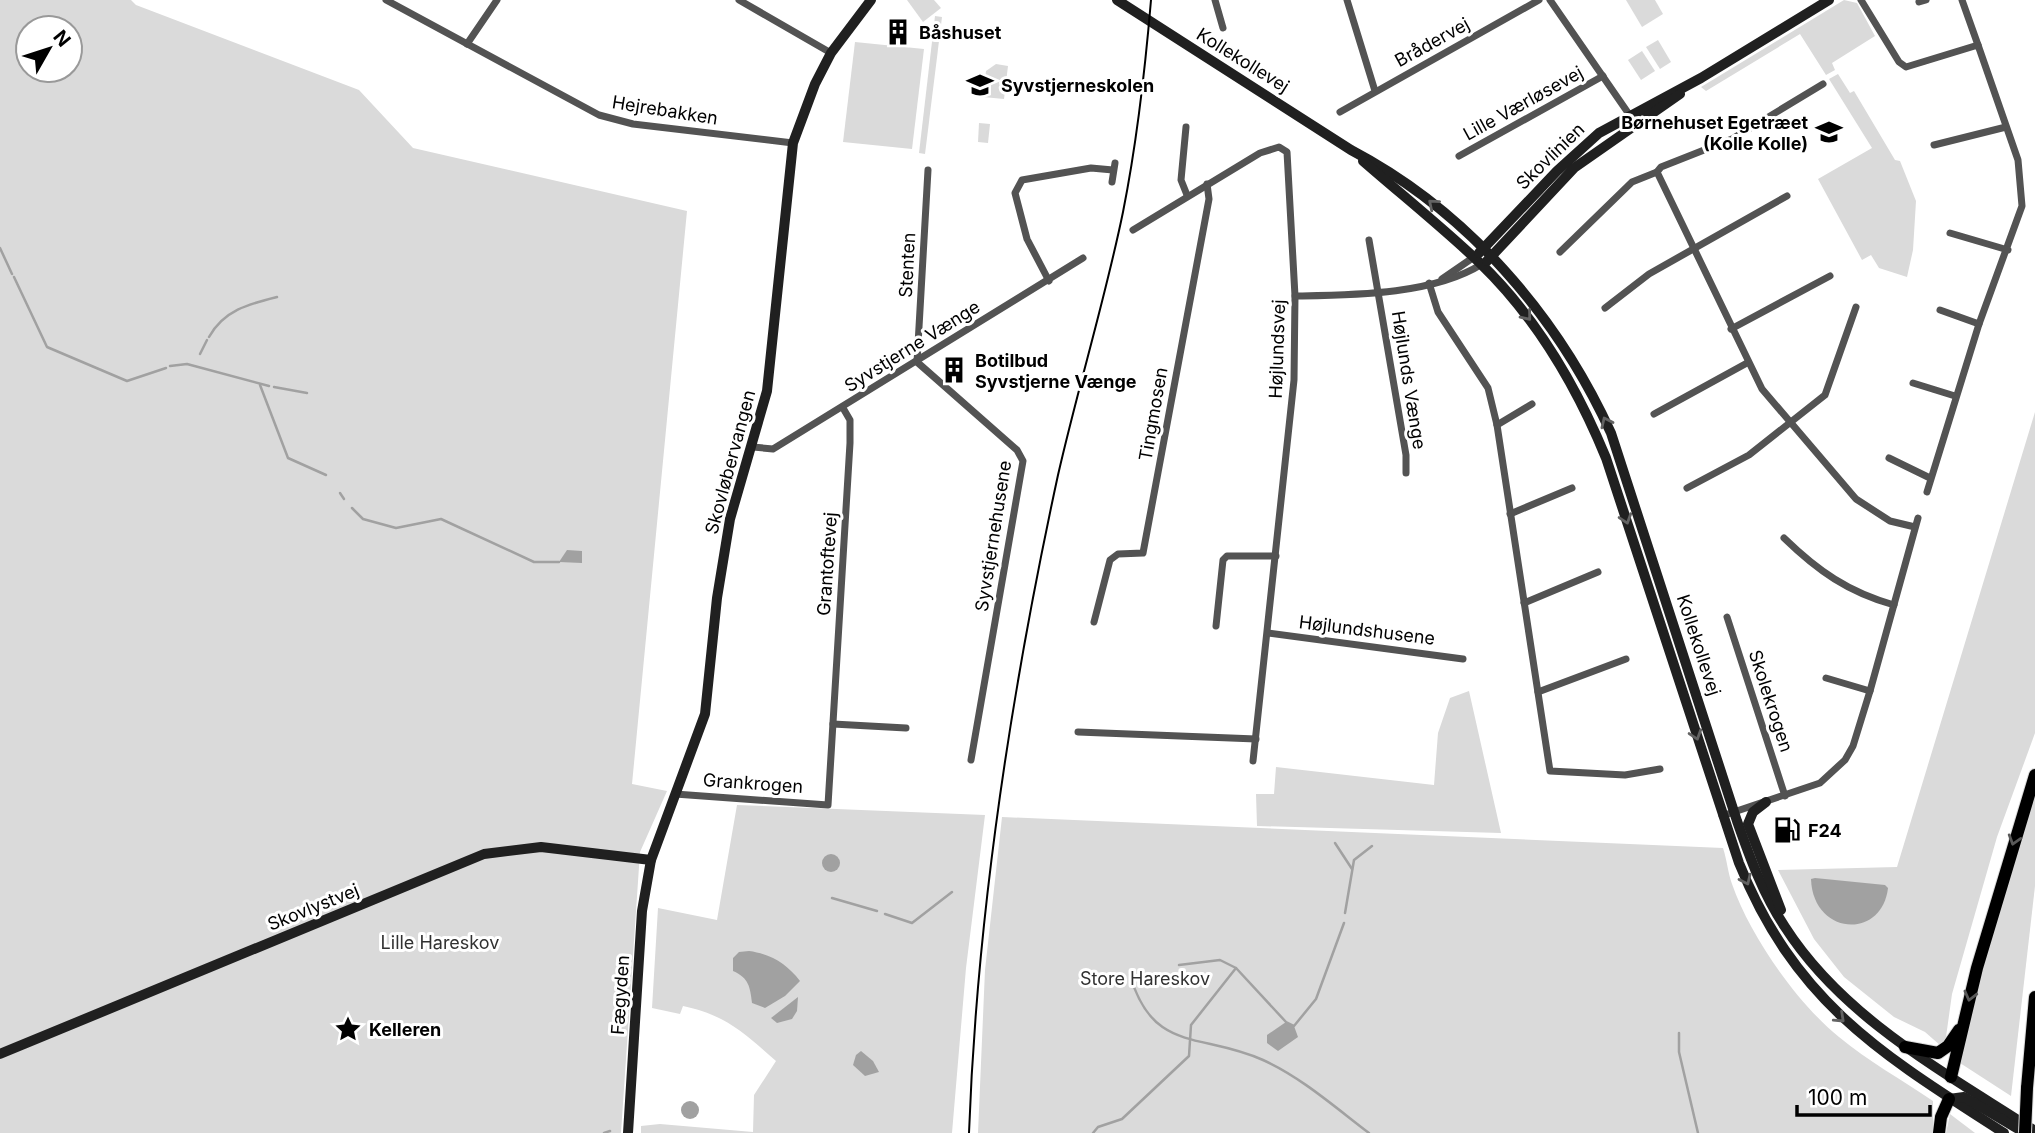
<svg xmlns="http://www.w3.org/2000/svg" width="2035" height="1133" viewBox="0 0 2035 1133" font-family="Inter,sans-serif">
  <rect width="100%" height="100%" fill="#fff"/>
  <g fill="#dadada" fill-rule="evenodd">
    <path d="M0 0H131L136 5 359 90 413 148 687 211 632 784 667 791 640 852 621 1133H0ZM28 28H70V70H28Z"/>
    <path d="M907 0H934L941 8 923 22Z"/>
    <path d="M1626 0H1655L1663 14 1642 27Z"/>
    <path d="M1844 0 1857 3 1875 36 1832 63 1835 70 1826 75 1800 34 1706 91 1701 87Z"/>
    <path d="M935 16 942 17 925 154 919 153Z"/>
    <path d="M1658 40 1671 62 1660 69 1646 47Z"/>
    <path d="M855 42 924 49 912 149 843 142Z"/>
    <path d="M1642 51 1655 71 1641 80 1628 60Z"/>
    <path d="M996 64 1008 66 1004 99 983 97 986 71Z"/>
    <path d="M1838 74 1850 93 1854 91 1895 160 1900 161 1916 201 1913 250 1907 277 1879 268 1871 255 1862 260 1818 179 1872 148 1829 79Z"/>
    <path d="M979 123 990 124 988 143 978 142Z"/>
    <path d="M2035 412V733L1997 837 1952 994 1946 1037 1941 1046 1925 1032 1894 1017 1844 977 1814 939 1778 870 1897 867Z"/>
    <path d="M1469 691 1501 833 1257 826 1256 794H1274L1276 767 1434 785 1438 733 1450 698Z"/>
    <path d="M2035 786V886L2011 1096 1960 1063 2000 885Z"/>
    <path d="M737 805 985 815 966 968 952 1133H641V1126L660 1124 753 1132 754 1095 776 1061C744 1033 726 1015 683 1006L680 1014 652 1008 658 908 717 920Z"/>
    <path d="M1002 817 1723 848C1727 860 1728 873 1732 884 1750 936 1797 1003 1839 1037 1868 1061 1902 1080 1933 1101V1133H978L985 970Z"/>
    <path d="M1950 1114 1975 1133H1946Z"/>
  </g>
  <g fill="#a1a1a1">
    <path d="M567 550 582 551V563L559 562Z"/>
    <circle cx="831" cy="863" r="9"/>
    <path d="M1815 878 1885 885 1888 888C1882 940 1813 936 1811 879Z"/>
    <path d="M749 951C771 954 787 964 800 981L785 996 765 1008 752 1003C750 987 749 978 733 971V958L739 952Z"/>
    <path d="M798 997 797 1011 792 1019 777 1023 771 1018Z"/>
    <path d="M1286 1022 1294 1026 1298 1037 1278 1051 1267 1043V1035Z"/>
    <path d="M861 1051 873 1061 879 1072 865 1076 853 1065 856 1055Z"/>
    <circle cx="690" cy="1110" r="9"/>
  </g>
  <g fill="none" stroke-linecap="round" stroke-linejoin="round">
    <g stroke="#a1a1a1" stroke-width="2.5">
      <path d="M0 248 12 274"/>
      <path d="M14 277 47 347 127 381 166 368"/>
      <path d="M209 337C224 310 249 304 277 297"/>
      <path d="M200 354 207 340"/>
      <path d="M170 366 187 364 269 386"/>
      <path d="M260 385 288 458 326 475"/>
      <path d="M274 387 307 393"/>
      <path d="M340 493 344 499"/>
      <path d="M352 508 363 519 396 528 441 519 534 562H559"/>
      <path d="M1335 843 1352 869"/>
      <path d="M832 898 877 911"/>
      <path d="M1345 913 1354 860 1372 846"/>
      <path d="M885 914 912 923 952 892"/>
      <path d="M1179 965 1220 960 1236 968"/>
      <path d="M1130 975C1153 1054 1201 1032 1263 1060 1301 1077 1336 1108 1369 1133"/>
      <path d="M1679 1033V1052L1698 1133"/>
      <path d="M604 1133 610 1131"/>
      <path d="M1093 1133 1098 1127 1122 1119 1189 1056 1191 1025 1236 968 1286 1022 1294 1026 1316 999 1344 923"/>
    </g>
    <g stroke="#dbdbdb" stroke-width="14">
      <g id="highway">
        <path d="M1905 1047 1938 1053 1948 1046 1959 1030"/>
        <path d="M1951 1077 1977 968 2035 775"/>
        <path d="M2027 1088 2035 997"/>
        <path d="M1939 1133 1941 1117 1949 1099"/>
      </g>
    </g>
    <g stroke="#535353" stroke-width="7">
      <path d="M386 0 599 115 633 124 793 143"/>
      <path d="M739 0 831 53"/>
      <path d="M1215 0 1223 28"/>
      <path d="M1347 0 1375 91"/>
      <path d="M1550 0 1633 120"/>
      <path d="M1861 0 1899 62 1906 67 1978 45 2018 160 2022 206 1979 324 1927 492"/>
      <path d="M1962 0 1978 45"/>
      <path d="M1919 2 1926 0"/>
      <path d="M467 44 497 0"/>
      <path d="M1823 84 1732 139 1661 167 1657 172 1762 389 1856 499 1890 521 1915 527"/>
      <path d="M1340 112 1539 0"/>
      <path d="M1186 127 1181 180 1187 195"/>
      <path d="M1934 145 2006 127"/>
      <path d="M1459 156 1603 76"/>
      <path d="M928 170 917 362 1017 450 1023 461 971 760"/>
      <path d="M1112 182 1115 163"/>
      <path d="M1133 230 1260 153 1279 147 1287 152 1295 296 1294 380 1253 761"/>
      <path d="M1950 233 2008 250"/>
      <path d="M1369 240 1406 455V473"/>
      <path d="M1560 252 1632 182 1657 172"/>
      <path d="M1442 279 1474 257"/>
      <path d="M1049 281 1027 239 1015 193 1022 180 1091 168 1113 170"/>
      <path d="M1429 283 1438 312 1488 388 1497 425 1550 771 1625 775 1660 769"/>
      <path d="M1295 296C1352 295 1433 295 1482 264"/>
      <path d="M1605 308 1649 274 1787 196"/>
      <path d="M1940 310 1979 324"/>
      <path d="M1731 329 1830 276"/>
      <path d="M1913 383 1955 396"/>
      <path d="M1654 414 1747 363"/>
      <path d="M1497 425 1532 404"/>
      <path d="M753 447 773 449 1083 258"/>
      <path d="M1889 458 1930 478"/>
      <path d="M1687 488 1749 455 1825 395 1856 307"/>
      <path d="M1510 514 1572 488"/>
      <path d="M1784 538C1818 571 1848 592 1894 605"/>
      <path d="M1524 603 1598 572"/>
      <path d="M1727 617 1785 796"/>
      <path d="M1094 622 1110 560 1118 554 1143 553 1209 199 1207 184"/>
      <path d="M1216 626 1223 560 1227 556H1276"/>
      <path d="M1268 633 1463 659"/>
      <path d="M1826 678 1870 691"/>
      <path d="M1538 692 1626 659"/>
      <path d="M833 724 906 728"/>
      <path d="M1078 732 1256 739"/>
      <path d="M675 794 828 805 850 443V420L843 408"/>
      <path d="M1722 816 1820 783 1845 760 1853 746 1870 691 1918 518"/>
    </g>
    <g stroke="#202020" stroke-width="10">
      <path d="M1117 0 1351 150C1467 211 1557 315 1611 433L1737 821C1750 858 1763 894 1785 927 1844 1019 1946 1073 2035 1131"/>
      <path d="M1363 161C1402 195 1442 227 1480 263 1537 318 1576 385 1606 458L1739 863C1796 1004 1883 1055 2004 1133"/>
      <path d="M1479 253 1557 171 1599 133 1701 78 1829 0"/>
      <path d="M1487 261 1574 168 1680 94"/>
      <path d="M1766 802 1753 812 1748 824 1781 910"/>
      <path d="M0 1054 484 854 541 847 651 860"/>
      <path d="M1949 1099 1964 1097 2025 1133"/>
      <path d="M628 1133 642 911 651 860 705 714 717 598 730 519 767 391 793 143 815 84 831 53 871 0"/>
    </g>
    <use href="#highway" stroke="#000" stroke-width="12"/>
    <path stroke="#000" stroke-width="2" d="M969 1133C977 912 1011 692 1058 475 1078 387 1105 300 1123 212 1137 142 1145 71 1151 0"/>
    <g stroke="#dbdbdb" stroke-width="14" stroke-linecap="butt">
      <path id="highway-bridge" d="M2025 1133 2027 1088"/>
    </g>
    <use href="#highway-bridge" stroke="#000" stroke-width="12"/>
  </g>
  <defs><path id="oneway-chevron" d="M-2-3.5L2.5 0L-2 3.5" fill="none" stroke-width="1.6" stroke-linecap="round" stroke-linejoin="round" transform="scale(1.75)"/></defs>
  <g stroke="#636363">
    <use href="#oneway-chevron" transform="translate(1433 204) rotate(-140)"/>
    <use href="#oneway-chevron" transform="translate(1527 316) rotate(51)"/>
    <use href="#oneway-chevron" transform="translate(1606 422) rotate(-115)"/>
    <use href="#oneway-chevron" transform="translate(1626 519) rotate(72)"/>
    <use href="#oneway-chevron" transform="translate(1696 735) rotate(72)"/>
    <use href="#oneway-chevron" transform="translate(1746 880) rotate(65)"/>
    <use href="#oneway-chevron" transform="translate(1840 1018) rotate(43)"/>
  </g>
  <g stroke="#595959">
    <use href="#oneway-chevron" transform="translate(2014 840) rotate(107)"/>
    <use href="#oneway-chevron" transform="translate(1970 996) rotate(104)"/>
  </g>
  <defs>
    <g id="building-bare" transform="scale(2.1)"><path d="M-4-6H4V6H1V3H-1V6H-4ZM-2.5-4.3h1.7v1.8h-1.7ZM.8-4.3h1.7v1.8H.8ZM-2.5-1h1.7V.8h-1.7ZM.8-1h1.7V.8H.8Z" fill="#000" stroke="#fff" stroke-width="2.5" paint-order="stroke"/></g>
    <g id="school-bare" transform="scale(2.1)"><path d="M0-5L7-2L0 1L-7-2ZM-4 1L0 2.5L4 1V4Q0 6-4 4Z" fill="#000" stroke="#fff" stroke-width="2.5" paint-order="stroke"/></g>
    <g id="fuel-bare" transform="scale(2.1)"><path d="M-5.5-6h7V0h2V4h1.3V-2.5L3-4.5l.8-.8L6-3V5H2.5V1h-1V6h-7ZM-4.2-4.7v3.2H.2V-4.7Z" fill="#000" stroke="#fff" stroke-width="2.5" paint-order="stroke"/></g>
    <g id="sight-bare" transform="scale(2.1)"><path d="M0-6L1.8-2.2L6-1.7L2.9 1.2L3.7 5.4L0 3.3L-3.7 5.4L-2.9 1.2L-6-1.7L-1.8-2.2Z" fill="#000" stroke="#fff" stroke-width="2.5" paint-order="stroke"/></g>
  </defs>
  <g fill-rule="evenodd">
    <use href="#building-bare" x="898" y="32"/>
    <use href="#school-bare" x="980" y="85"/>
    <use href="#school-bare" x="1829" y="132"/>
    <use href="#building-bare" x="954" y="370"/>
    <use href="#fuel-bare" x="1787" y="830"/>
    <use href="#sight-bare" x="348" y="1029"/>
  </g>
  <g text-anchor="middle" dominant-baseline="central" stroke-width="6" stroke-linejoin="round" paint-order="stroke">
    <g font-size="18" font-weight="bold" fill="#000" stroke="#fff" text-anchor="start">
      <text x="919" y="32">Båshuset</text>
      <text x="1001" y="85">Syvstjerneskolen</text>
      <text x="1808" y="122" text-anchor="end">Børnehuset Egetræet<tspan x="1808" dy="21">(Kolle Kolle)</tspan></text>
      <text x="975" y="360">Botilbud<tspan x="975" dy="21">Syvstjerne Vænge</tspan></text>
      <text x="1808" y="830">F24</text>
      <text x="369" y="1029">Kelleren</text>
    </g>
    <g font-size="18" fill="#000" stroke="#fff">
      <text transform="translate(1432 42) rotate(-29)">Brådervej</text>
      <text transform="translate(1243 60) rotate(32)">Kollekollevej</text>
      <text transform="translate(1523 103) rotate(-29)">Lille Værløsevej</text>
      <text transform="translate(665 110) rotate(9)">Hejrebakken</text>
      <text transform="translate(1550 156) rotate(-44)">Skovlinien</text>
      <text transform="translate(907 265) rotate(-87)">Stenten</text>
      <text transform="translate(912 346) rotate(-32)">Syvstjerne Vænge</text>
      <text transform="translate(1277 349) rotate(-88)">Højlundsvej</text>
      <text transform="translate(1409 380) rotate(81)">Højlunds Vænge</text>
      <text transform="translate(1153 414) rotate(-80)">Tingmosen</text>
      <text transform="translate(730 462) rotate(-75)">Skovløbervangen</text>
      <text transform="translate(993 536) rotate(-81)">Syvstjernehusene</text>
      <text transform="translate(827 564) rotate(-86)">Grantoftevej</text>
      <text transform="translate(1367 630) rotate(7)">Højlundshusene</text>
      <text transform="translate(1699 645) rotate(72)">Kollekollevej</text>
      <text transform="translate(1771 701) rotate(72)">Skolekrogen</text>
      <text transform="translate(753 783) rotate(4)">Grankrogen</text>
      <text transform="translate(313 907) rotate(-22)">Skovlystvej</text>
      <text transform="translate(620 995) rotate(-86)">Fægyden</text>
    </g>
    <g font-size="18" fill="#313131" stroke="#fff">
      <text x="440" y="942">Lille Hareskov</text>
      <text x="1145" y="978">Store Hareskov</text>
    </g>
  </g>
  <g transform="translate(49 49) rotate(51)"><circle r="33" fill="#ffffff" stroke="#999999" stroke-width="2"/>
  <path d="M0-5L12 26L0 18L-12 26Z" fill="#000000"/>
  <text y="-10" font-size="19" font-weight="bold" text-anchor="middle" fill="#000000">N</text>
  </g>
  <path d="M1797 1105v10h133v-10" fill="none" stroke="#000000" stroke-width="3.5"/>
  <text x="1808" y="1105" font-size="21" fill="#000000" stroke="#ffffff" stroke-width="5" paint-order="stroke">100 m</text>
</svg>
